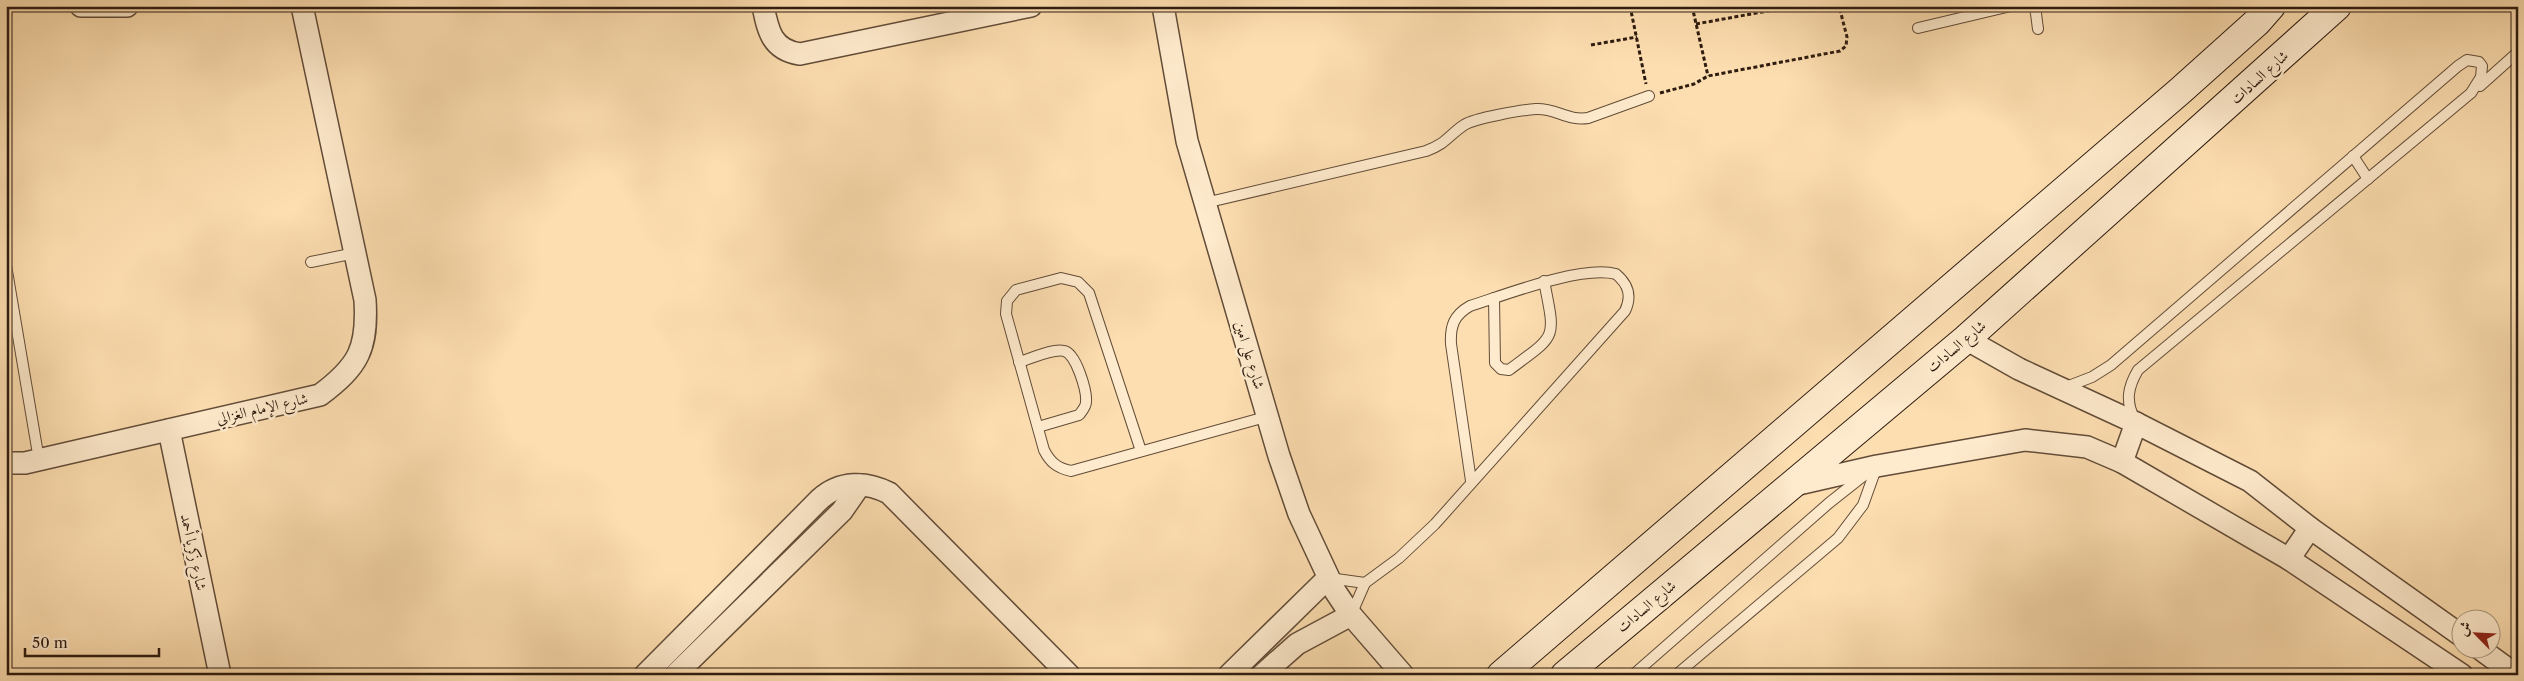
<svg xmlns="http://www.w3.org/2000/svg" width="2524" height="681" viewBox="0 0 2524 681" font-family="'Libre Caslon Text',Amiri,serif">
  <rect width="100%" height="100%" fill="#fddeb0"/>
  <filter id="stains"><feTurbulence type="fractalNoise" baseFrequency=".004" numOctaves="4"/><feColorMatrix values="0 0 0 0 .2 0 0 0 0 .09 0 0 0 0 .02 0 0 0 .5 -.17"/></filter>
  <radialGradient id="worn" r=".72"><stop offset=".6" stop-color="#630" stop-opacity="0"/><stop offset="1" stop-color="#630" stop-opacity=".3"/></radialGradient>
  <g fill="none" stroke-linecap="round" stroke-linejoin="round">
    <g stroke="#624c38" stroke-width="12">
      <g id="lane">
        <path d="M2035 6 2038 29"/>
        <path d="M1918 28 2011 6"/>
        <path d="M2480 86 2518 52"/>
        <path d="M2353 156 2368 179"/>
        <path d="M1205 203 1426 151C1446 144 1449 135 1464 125 1475 118 1522 110 1536 109 1556 108 1567 121 1588 118L1649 96"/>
        <path d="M311 262 355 253"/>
        <path d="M6 265 39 460"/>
        <path d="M1494 298 1495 363 1501 369 1509 370C1557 334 1556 341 1544 281"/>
        <path d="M1019 362C1031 359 1052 348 1064 351 1076 353 1087 391 1086 402 1086 407 1082 411 1079 415L1038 427"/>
        <path d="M2066 387 2092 377 2111 365 2458 66 2467 60 2479 62 2482 66 2481 77 2471 93 2138 370C2128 387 2125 401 2135 420"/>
        <path d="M1141 451 1089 293 1078 282 1061 278 1016 290 1007 301 1006 314 1044 450C1050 462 1057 468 1071 471L1269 416"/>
        <path d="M1329 578 1365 583"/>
        <path d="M1351 615 1365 583 1399 558 1435 524 1625 311C1632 296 1629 285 1616 274 1581 265 1505 295 1470 306 1454 315 1450 326 1451 344L1471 481"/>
        <path d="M1633 675 1829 503 1867 473"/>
        <path d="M1676 675 1838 538 1863 505 1877 466"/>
      </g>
    </g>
    <g stroke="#624c38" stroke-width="24">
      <g id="street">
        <path d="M81 6H127"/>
        <path d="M763 6C768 31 772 50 800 54L1031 6"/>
        <path d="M1163 6 1187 141 1279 456 1299 514 1335 591 1351 615 1403 675"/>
        <path d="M1966 339 2019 369 2136 423 2250 481 2310 528 2462 636"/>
        <path d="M169 430 220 675"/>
        <path d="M2122 462 2136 423"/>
        <path d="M6 463H25L320 395C359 366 368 348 365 300L302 6"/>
        <path d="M1794 485 1877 466 2025 440 2087 447 2122 462 2289 559 2462 675"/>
        <path d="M2289 559 2310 528"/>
        <path d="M2479 648 2516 675"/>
        <path d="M645 675 820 499C840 481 866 481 889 493L1069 675"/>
        <path d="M675 675 842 511 860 485"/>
        <path d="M1229 675 1328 578"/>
        <path d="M1262 675 1297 644 1351 615"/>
      </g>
    </g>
    <g stroke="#2e1c10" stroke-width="30">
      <g id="secondary">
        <path d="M1501 675 2180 91 2257 22 2271 6"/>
        <path d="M1565 675 1966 339 2337 6"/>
      </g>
    </g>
    <g stroke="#2e1c10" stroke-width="3" stroke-dasharray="4 2.5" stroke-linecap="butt">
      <path d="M1630 6 1646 84"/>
      <path d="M1692 6 1708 76"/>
      <path d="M1696 24 1795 6"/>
      <path d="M1591 45 1637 37"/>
      <path d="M1660 93 1694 84 1708 76 1840 51 1846 46 1847 37 1839 6"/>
    </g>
    <use href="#lane" stroke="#feeacc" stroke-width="10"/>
    <use href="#street" stroke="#feeacc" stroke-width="21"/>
    <use href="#secondary" stroke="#feeacc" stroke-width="28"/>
  </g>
  <g text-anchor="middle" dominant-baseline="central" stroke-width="5" stroke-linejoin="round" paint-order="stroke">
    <g font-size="15" fill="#2e1c10" stroke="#feeacc">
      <text transform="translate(2259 77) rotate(-42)">شارع السادات</text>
      <text transform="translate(1956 346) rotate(-40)">شارع السادات</text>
      <text transform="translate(1250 355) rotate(73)">شارع على امين</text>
      <text transform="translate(262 408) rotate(-13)">شارع الإمام الغزالي</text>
      <text transform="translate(194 552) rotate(78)">شارع زكريا أحمد</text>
      <text transform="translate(1646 606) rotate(-40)">شارع السادات</text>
    </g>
  </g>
  <rect width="2524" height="681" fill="none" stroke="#fddeb0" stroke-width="25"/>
  <rect x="8" y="8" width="2509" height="666" fill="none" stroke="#2e1c10" stroke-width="2.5"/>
  <rect x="12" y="12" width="2499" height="656" fill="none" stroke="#2e1c10"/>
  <g transform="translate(2476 634) rotate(294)"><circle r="24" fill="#feeacc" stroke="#ab9881"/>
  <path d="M0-4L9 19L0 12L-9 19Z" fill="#8f2418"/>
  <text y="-8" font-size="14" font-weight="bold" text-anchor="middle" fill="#2e1c10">ش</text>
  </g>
  <path d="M25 648v8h134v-8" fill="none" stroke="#2e1c10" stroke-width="2.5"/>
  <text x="32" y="648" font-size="15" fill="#2e1c10" stroke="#feeacc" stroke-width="4" paint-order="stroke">50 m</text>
  <rect width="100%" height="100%" filter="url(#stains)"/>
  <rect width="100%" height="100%" fill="url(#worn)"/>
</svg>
